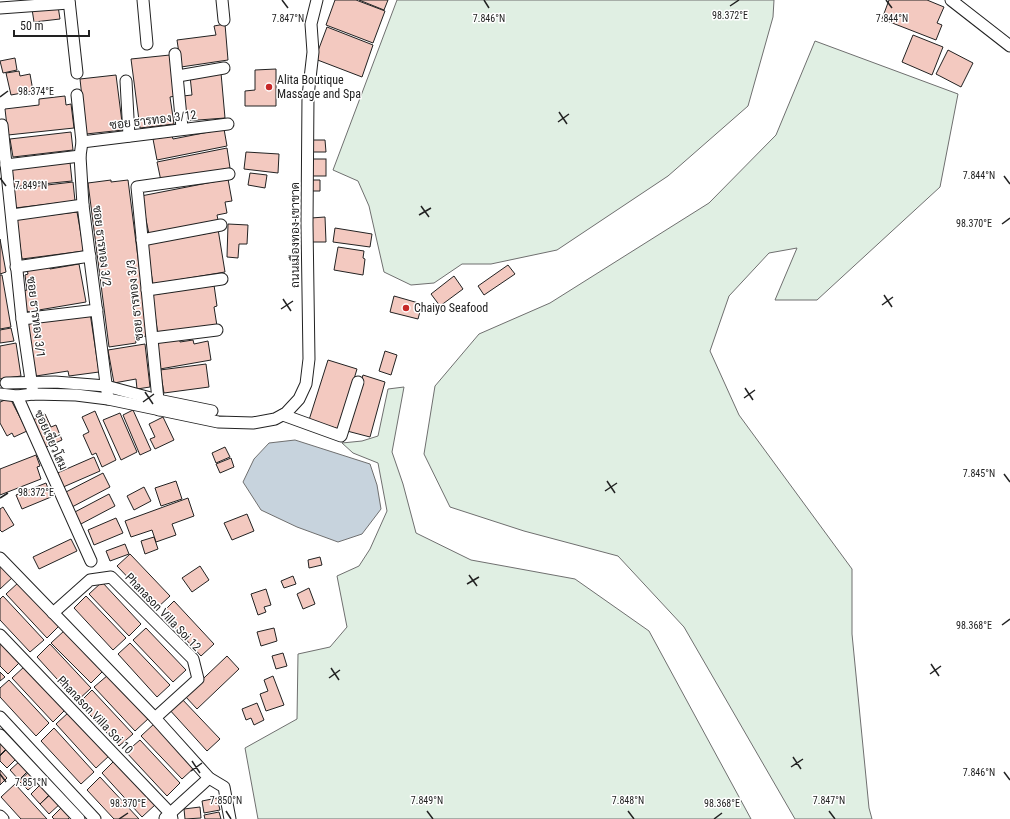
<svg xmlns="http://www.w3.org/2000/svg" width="1010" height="819" viewBox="0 0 1010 819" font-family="'Roboto Condensed',Sarabun,sans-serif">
  <rect width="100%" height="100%" fill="#fff"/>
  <g fill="#e0efe3" stroke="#6f6f6f">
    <path d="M397 0H774L773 17 748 106 668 176 557 250 491 264H462L434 283 411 285 384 272 369 206 358 181 333 170Z"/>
    <path d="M815 41 958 94 940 187 817 300H775L797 248 769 253 729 296 710 351 739 415 852 569V634L869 808 872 819H795L684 627 618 556 524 531 450 507 424 454 435 386 479 334 550 303 709 203 776 135Z"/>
    <path d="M404 387 392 452 403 484 416 533 471 560 575 579 649 631 751 819H258L245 748 297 719 298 654 330 647 347 627 337 576 359 566 370 549 387 511 378 463 353 453 342 443 362 441 378 436 388 389Z"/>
  </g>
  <path fill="#c7d3dd" stroke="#6f6f6f" d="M295 440 370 464 377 485 381 509 362 534 338 542 297 527 261 510 243 482 254 459 269 443Z"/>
  <g fill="#f3c9c0" stroke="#222">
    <path d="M335 0H356L385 11 373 43 326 25Z"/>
    <path d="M359 0H388L384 10Z"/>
    <path d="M889 0H927L944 7 937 23 942 25 936 40 882 19Z"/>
    <path d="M58 6 60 19 34 22 32 9Z"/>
    <path d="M225 24 228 60 181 67 177 40 216 35 214 26Z"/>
    <path d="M327 27 373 45 362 77 315 59Z"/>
    <path d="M913 35 943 47 932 75 902 62Z"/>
    <path d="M948 50 973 63 961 87 936 74Z"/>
    <path d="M170 55 175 96 170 97 174 124 140 128 131 59Z"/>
    <path d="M15 58 17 70 3 73 0 61Z"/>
    <path d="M276 69V106H245V91L255 90V70Z"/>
    <path d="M19 71 20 76 30 74 33 91 11 95 6 73Z"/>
    <path d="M221 73 225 118 185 121 183 96 192 95 190 76Z"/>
    <path d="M116 75 123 130 86 134 80 79Z"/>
    <path d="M65 96 66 105 71 104 74 128 8 135 5 109 39 105V99Z"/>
    <path d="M224 129 227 146 157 160 153 139 172 136 173 139Z"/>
    <path d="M71 132 73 150 13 157 10 139Z"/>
    <path d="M311 140H325L326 152H312Z"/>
    <path d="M227 148 230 168 161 181 157 162Z"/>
    <path d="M246 152 279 154 278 173 244 169Z"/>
    <rect x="308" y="159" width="18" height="17"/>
    <path d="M70 162 72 181 12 187 10 169Z"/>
    <path d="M250 173 267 175 265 188 248 185Z"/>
    <path d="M228 179 232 201 225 202 227 213 217 215 218 220 149 234 141 196Z"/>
    <path d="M111 180V182L128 180 148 336 135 337 136 343 109 347 88 183Z"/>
    <path d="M308 180H320V191H309Z"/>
    <path d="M73 182 75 201 15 208 13 189Z"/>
    <path d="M77 212 84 251 22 259 16 219Z"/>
    <path d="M325 217 326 242H312L311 218Z"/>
    <path d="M228 224 248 225 247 244H239L238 258 227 257Z"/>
    <path d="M335 228 372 234 370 247 333 242Z"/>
    <path d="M218 229 225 272 153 284 146 244 215 232V230Z"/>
    <path d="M0 239 6 272 0 274Z"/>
    <path d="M338 247 364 251 363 258 365 259 363 275 334 270Z"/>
    <path d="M79 264 86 302 27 312 23 291 27 290 25 275 28 274 27 269 49 265 50 269Z"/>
    <path d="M508 265 515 274 484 295 478 286Z"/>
    <path d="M0 275H2L11 327 0 329Z"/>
    <path d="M454 276 463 289 440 306 431 294Z"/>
    <path d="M214 285 217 306 214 307 217 326 158 335 152 295Z"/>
    <path d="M394 296 422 304 418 319 390 312Z"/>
    <path d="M90 313 99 372 69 376 68 371 36 376 26 323Z"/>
    <path d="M11 328 14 341 0 343V330Z"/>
    <path d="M179 336 180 342 193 340 194 344 208 341 211 360 160 369 155 340Z"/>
    <path d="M16 343 21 376 0 379V346Z"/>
    <path d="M145 344 150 387 137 389 136 379 114 383 108 350Z"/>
    <path d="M385 351 397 355 391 375 379 371Z"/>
    <path d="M328 360 357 369 339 429 309 420Z"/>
    <path d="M206 364 209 387 164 393 160 370Z"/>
    <path d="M363 375 385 382 370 437 347 431Z"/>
    <path d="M10 398 27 431 14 437 12 433 7 436 0 423V402Z"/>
    <path d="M133 410 151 450 140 455 123 415Z"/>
    <path d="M95 411 116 460 102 467 96 453 92 455 83 435 89 432 82 417Z"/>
    <path d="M120 413 137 452 121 460 103 420Z"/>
    <path d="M45 414 51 427 56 425 62 440 42 449 29 422Z"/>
    <path d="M163 417 174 440 155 449 150 439 155 437 149 424Z"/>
    <path d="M225 447 230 457 216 463 212 453Z"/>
    <path d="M36 455 40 466 37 467 41 479 0 495V469Z"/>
    <path d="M94 457 100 471 61 488 55 474Z"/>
    <path d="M231 458 234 467 220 473 216 464Z"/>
    <path d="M103 473 110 487 72 507 64 493Z"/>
    <path d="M176 481 182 499 161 506 155 488Z"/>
    <path d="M46 483 51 497 22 509 16 495Z"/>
    <path d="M144 487 151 501 134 510 127 496Z"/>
    <path d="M109 494 115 506 79 525 73 513Z"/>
    <path d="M188 498 194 516 172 524 176 535 156 542 152 530 131 537 125 521Z"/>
    <path d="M3 507 14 525 2 532 0 530V509Z"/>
    <path d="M247 514 254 531 232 540 224 523Z"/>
    <path d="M116 518 123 533 94 545 88 530Z"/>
    <path d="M154 537 158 549 145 554 141 541Z"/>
    <path d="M71 539 77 551 39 569 33 557Z"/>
    <path d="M125 544 129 554 110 561 106 551Z"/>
    <path d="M130 554 170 596 157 608 117 566Z"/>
    <path d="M320 557 322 565 309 568 308 560Z"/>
    <path d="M0 562 14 576 0 589Z"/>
    <path d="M200 566 209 580 192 592 182 578Z"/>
    <path d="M293 576 296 584 284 588 281 581Z"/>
    <path d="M19 582 60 625 47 638 6 594Z"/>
    <path d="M102 582 141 624 129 636 89 594Z"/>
    <path d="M309 588 315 604 303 609 297 594Z"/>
    <path d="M266 589 271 605 264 607 266 612 258 615 251 594Z"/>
    <path d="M3 596 44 640 30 652 0 620V599Z"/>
    <path d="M86 596 126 638 113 650 74 608Z"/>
    <path d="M174 601 214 644 201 656 162 613Z"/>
    <path d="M146 628 186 670 173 682 133 640Z"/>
    <path d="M274 628 277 641 261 646 257 632Z"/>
    <path d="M65 630 104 670 91 683 51 643Z"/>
    <path d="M0 639 21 661 8 674 0 666Z"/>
    <path d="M130 643 170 685 157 697 118 654Z"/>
    <path d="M50 644 91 688 77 701 37 657Z"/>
    <path d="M283 653 287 666 276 669 272 656Z"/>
    <path d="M227 656 239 669 197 709 185 696Z"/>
    <path d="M25 666 66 709 53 722 12 678Z"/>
    <path d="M0 672 5 677 0 681Z"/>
    <path d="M108 675 149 718 135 731 94 687Z"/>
    <path d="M273 676 284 705 266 711 260 694 268 691 264 680Z"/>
    <path d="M9 680 49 723 36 736 0 697V688Z"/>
    <path d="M92 690 133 734 119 746 79 703Z"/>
    <path d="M180 697 220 739 207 751 168 708Z"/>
    <path d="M257 703 264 720 254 725 251 718 246 720 242 709Z"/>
    <path d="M69 712 110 755 96 768 56 724Z"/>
    <path d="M155 723 195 767 182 779 141 736Z"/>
    <path d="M54 728 94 772 81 784 41 741Z"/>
    <path d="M0 739 8 747 0 755Z"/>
    <path d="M140 740 180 783 167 796 126 752Z"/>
    <path d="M9 747 18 757 7 768 0 761V756Z"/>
    <path d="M21 760 30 769 19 780 10 770Z"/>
    <path d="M115 760 156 804 142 817 102 773Z"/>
    <path d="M0 770 7 778 0 785Z"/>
    <path d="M31 770 40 780 28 790 19 781Z"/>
    <path d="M100 777 139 819H114L87 790Z"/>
    <path d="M42 783 51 793 40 804 31 794Z"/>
    <path d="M15 784 47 819H21L1 797Z"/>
    <path d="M52 793 61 803 49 814 40 804Z"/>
    <path d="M217 798 220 810 204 813 202 801Z"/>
    <path d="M63 806 72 815 68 819H54L52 817Z"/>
    <path d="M200 807 201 818 185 819 184 809Z"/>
    <path d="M219 812 221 819H205L204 815Z"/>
  </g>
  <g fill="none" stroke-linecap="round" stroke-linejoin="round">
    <g stroke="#222" stroke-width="13">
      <g id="minor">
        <path d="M69 0 77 73"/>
        <path d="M143 0 147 44"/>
        <path d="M222 0 224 20"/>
        <path d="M951 0 1010 46"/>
        <path d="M0 8 69 3"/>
        <path d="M175 54 182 128"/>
        <path d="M178 76 224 68"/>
        <path d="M126 81 129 136"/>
        <path d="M77 95 82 142 80 156 83 205 108 399"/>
        <path d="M2 125 22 319 33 394"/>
        <path d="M82 142 228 124"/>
        <path d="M6 165 80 156"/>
        <path d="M12 215 83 205"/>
        <path d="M142 240 221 225"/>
        <path d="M16 267 90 256"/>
        <path d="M147 290 222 279"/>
        <path d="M22 319 97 310"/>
        <path d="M153 338 217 330"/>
        <path d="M6 383 55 382 106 386 158 400 212 411"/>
        <path d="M0 394 17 396 33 394 76 395 108 399 218 422 253 423 275 419 286 413 299 399 306 384 309 359 307 224 308 96 313 52 311 24 317 0"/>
        <path d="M17 396 91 561"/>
        <path d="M159 410 137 187 229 174"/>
        <path d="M283 415 341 436 358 382"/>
        <path d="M0 558 155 718 209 778 224 787 230 819"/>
        <path d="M53 613 90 580 111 577 193 659 198 679 155 718"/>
        <path d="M0 635 171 814 172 819"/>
        <path d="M0 717 95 819"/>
        <path d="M0 735 79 819"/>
        <path d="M0 816 3 819"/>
        <path d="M165 818 209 778"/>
      </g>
    </g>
    <use href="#minor" stroke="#fff" stroke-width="11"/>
  </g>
  <path fill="none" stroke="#222" stroke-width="1.5" d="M282 0 288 8M484 0 489 8M886 0 892 8M730 6 739 0M0 97 8 91M559 112 567 124M558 122 569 114M1004 176 1010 184M0 178 6 186M421 206 429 217M419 215 431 208M1002 224 1010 218M884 295 892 307M283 299 291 311M882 305 893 297M281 309 293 301M745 388 753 400M145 392 153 404M744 398 755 390M143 402 154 394M1004 474 1010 482M607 481 615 493M605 491 617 483M0 498 8 493M469 575 477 586M467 584 479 577M1002 625 1010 619M931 664 939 676M331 668 339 680M930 674 941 666M329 678 340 670M793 757 801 769M192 761 200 773M791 767 803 759M191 771 202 763M1004 772 1010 780M0 774 6 782M226 811 231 819M427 811 433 819M628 811 634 819M829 811 835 819M119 819 128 813M714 819 722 813"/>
  <g fill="#c62828" stroke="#fff" stroke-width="1.5">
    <circle cx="269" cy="87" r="4"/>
    <circle cx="406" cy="308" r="4"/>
  </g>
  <g text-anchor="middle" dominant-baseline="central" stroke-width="3" stroke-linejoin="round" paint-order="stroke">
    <g font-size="12" fill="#222" stroke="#fff" text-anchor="start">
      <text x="277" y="80">Alita Boutique<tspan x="277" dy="14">Massage and Spa</tspan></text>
      <text x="414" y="308">Chaiyo Seafood</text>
    </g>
    <g font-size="12" fill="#222" stroke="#fff">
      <text transform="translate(153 120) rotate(-7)">ซอย ธารทอง 3/12</text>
      <text transform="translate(295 235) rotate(-90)">ถนนเมืองทอง-เขาขาด</text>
      <text transform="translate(102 246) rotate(83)">ซอย ธารทอง 3/2</text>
      <text transform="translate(135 300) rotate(-96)">ซอย ธารทอง 3/3</text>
      <text transform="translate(36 317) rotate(83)">ซอย ธารทอง 3/1</text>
      <text transform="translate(51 440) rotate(66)">ซอยเชี่ยวโสม</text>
      <text transform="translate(163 612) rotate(46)">Phanason Villa Soi 12</text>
      <text transform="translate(95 715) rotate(46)">Phanason Villa Soi 10</text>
    </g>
  </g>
  <g font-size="10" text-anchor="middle" fill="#222" stroke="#fff" stroke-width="3" stroke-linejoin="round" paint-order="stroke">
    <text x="730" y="19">98.372°E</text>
    <text x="288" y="22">7.847°N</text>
    <text x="489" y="22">7.846°N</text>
    <text x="892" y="22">7.844°N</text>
    <text x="36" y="95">98.374°E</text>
    <text x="979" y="179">7.844°N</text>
    <text x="31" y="189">7.849°N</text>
    <text x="974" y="227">98.370°E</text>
    <text x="979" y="477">7.845°N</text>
    <text x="36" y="496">98.372°E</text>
    <text x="974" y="629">98.368°E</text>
    <text x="979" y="776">7.846°N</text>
    <text x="31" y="786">7.851°N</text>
    <text x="226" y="804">7.850°N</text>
    <text x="427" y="804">7.849°N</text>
    <text x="628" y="804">7.848°N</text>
    <text x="829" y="804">7.847°N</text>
    <text x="128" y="807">98.370°E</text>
    <text x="722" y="807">98.368°E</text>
  </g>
  <path d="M14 30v6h75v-6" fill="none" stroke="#222222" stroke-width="2"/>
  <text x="20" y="30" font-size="12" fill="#222222" stroke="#ffffff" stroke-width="3" paint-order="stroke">50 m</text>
</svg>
